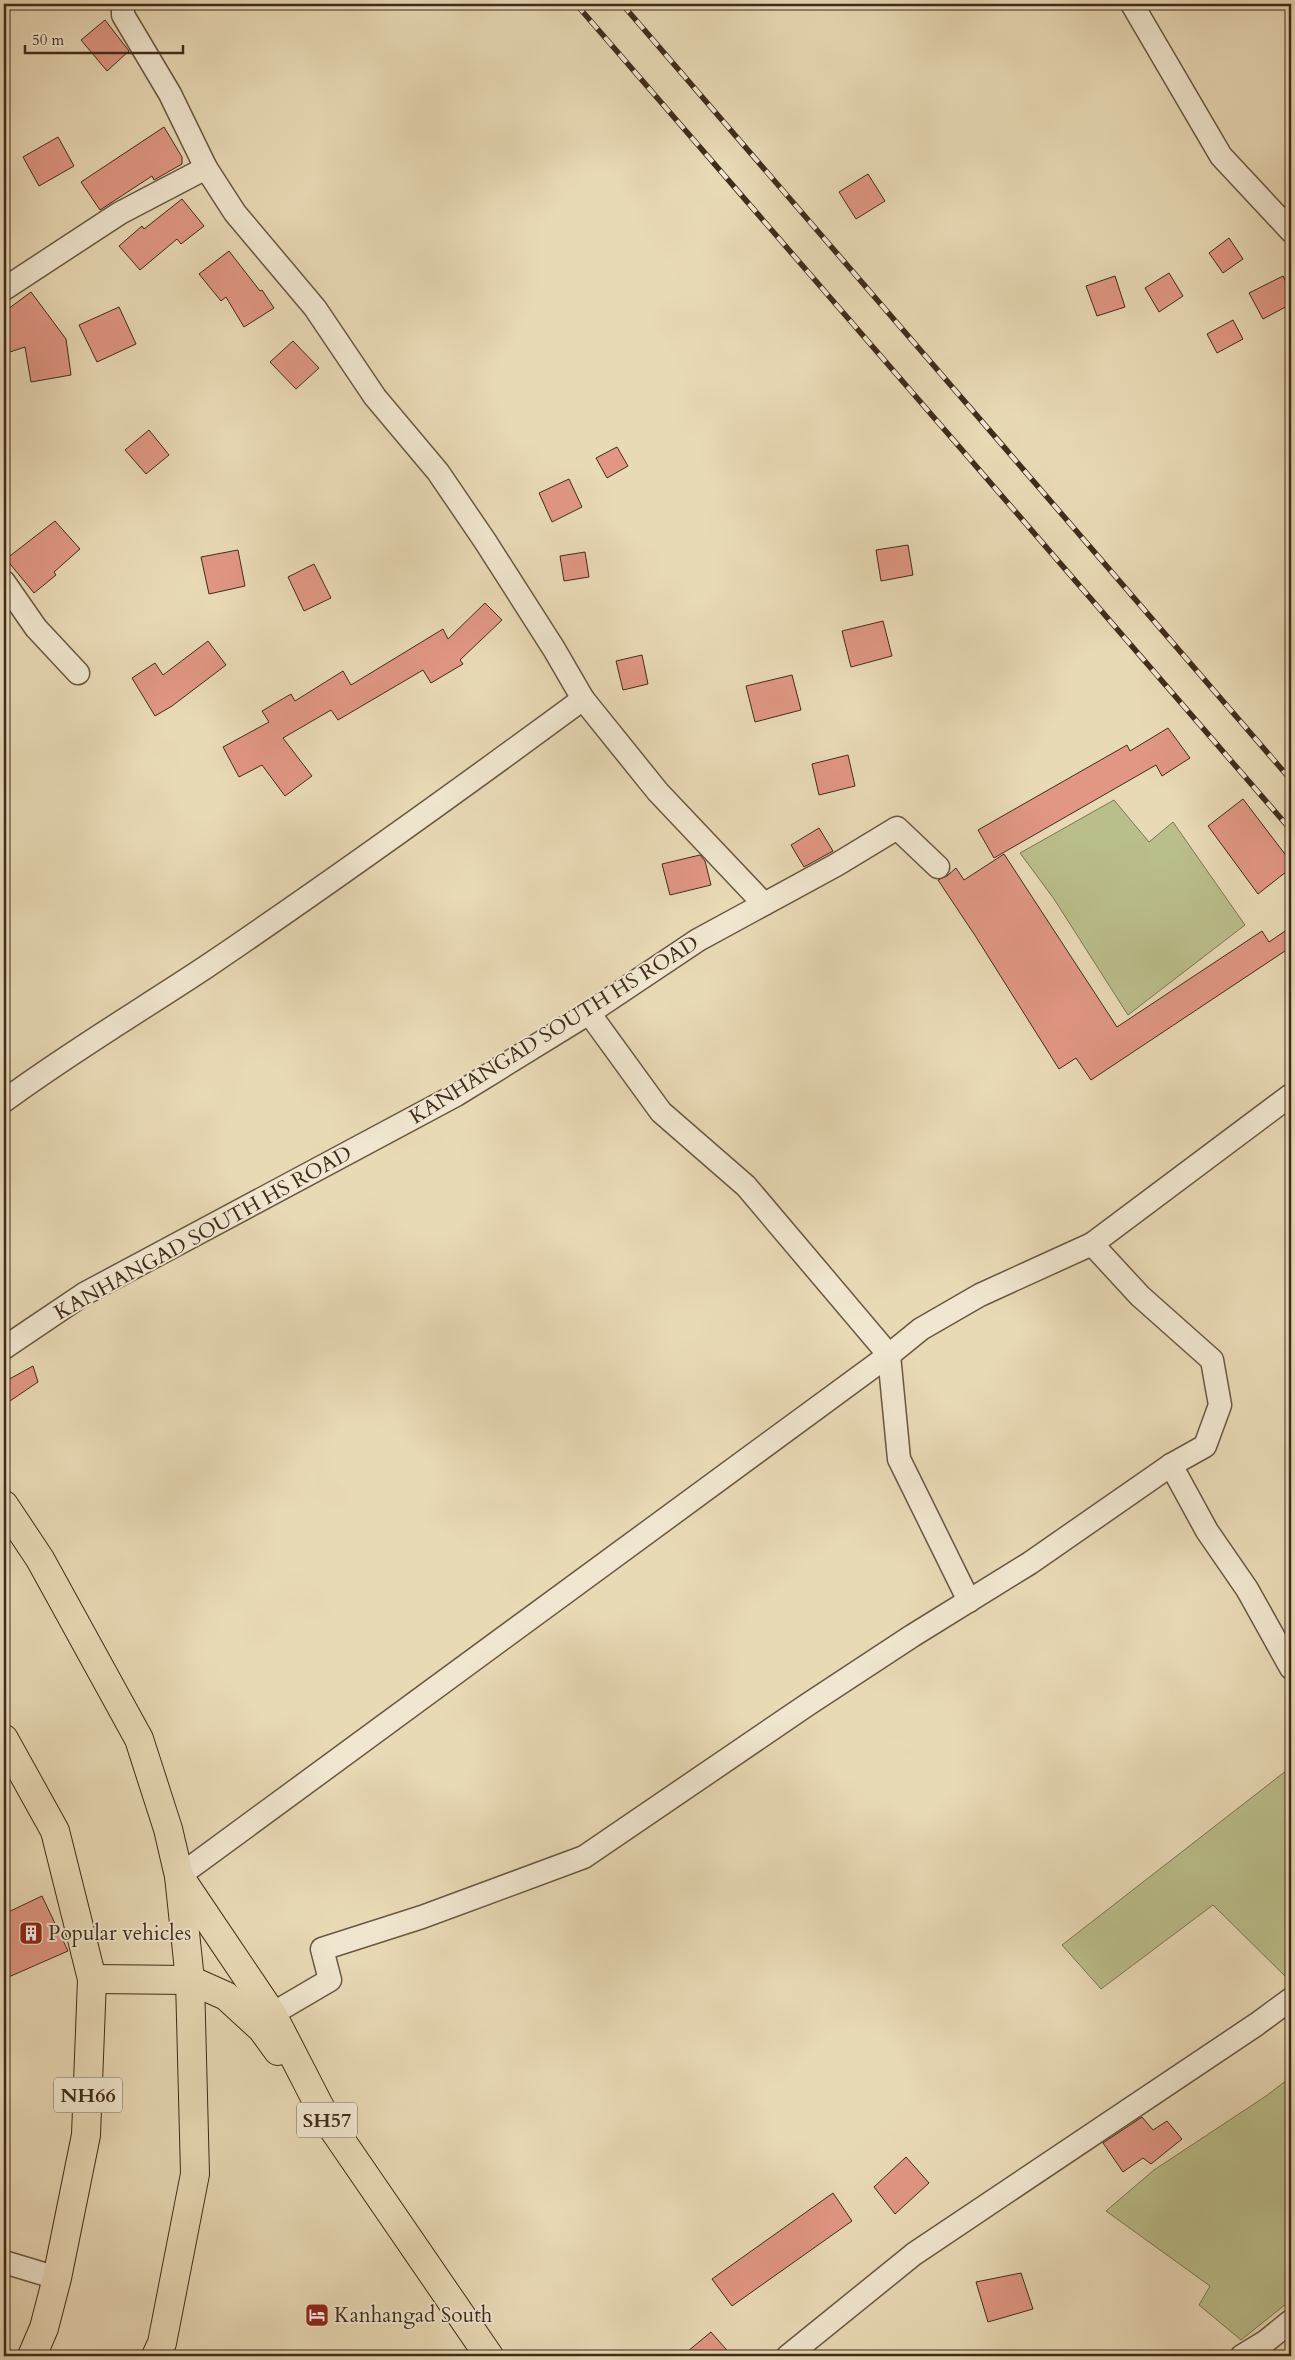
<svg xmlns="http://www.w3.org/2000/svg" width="1295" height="2360" viewBox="0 0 1295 2360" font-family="Cardo,serif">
  <rect width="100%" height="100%" fill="#e9dab6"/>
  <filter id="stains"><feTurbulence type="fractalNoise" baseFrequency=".004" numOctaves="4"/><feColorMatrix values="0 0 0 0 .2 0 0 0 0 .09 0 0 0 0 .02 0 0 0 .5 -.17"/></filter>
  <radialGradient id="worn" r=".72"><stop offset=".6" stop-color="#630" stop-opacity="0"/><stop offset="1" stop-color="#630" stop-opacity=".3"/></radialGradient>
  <g fill="#babe8b" stroke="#7d7453">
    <path d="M1114 800 1149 842 1173 822 1245 925 1128 1015 1054 899 1020 853Z"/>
    <path d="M1291 1767V1982L1213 1905 1101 1989 1062 1945Z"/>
    <path d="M1291 2077V2300L1241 2340 1199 2305 1210 2286 1106 2211 1154 2170 1266 2096Z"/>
  </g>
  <g fill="#e19784" stroke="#402b1b">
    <path d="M105 20 129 51 107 71 81 40Z"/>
    <path d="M164 127 182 157V164L154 180 152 176 100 210 81 182Z"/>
    <path d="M58 137 74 166 39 186 23 157Z"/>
    <path d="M868 174 885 201 856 219 839 192Z"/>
    <path d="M182 199 204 226 181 244 177 239 140 270 119 246 142 226 144 229Z"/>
    <path d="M1229 238 1243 259 1223 273 1209 253Z"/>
    <path d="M229 251 260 291 262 290 274 308 244 327 226 297 221 301 199 274Z"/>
    <path d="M1169 273 1183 296 1159 312 1145 288Z"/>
    <path d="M1115 276 1125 307 1097 316 1086 286Z"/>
    <path d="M1283 276 1291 292V304L1263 319 1249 293Z"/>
    <path d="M31 292 66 339 71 375 31 382 25 347 4 354V312Z"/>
    <path d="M119 307 136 344 97 362 79 325Z"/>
    <path d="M1233 320 1243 339 1217 353 1207 334Z"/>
    <path d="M293 341 319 368 296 389 270 362Z"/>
    <path d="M149 430 169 455 146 474 125 450Z"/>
    <path d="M617 447 628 466 607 478 596 458Z"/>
    <path d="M569 479 582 507 552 522 539 493Z"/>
    <path d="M55 521 80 549 54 572 56 575 34 593 6 559Z"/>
    <path d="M908 545 913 575 881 581 876 550Z"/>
    <path d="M238 550 245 586 209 594 201 557Z"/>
    <path d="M585 552 589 577 564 581 560 556Z"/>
    <path d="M314 564 331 598 304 611 288 577Z"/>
    <path d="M485 603 502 620 460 660 463 664 431 683 423 670 338 720 331 710 283 738 312 776 285 796 262 765 239 777 223 747 269 722 262 711 291 694 295 701 343 671 351 685 443 629 448 639Z"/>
    <path d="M883 621 892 656 851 667 842 631Z"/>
    <path d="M208 641 226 665 172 706 155 716 132 678 155 663 163 675Z"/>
    <path d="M642 655 648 684 623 690 616 661Z"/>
    <path d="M792 675 801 710 755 722 746 686Z"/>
    <path d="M1168 728 1190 758 1162 776 1156 765 994 858 978 830 1127 745 1130 751Z"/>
    <path d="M848 755 855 786 819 795 812 764Z"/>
    <path d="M1243 799 1291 862V868L1258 894 1208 826Z"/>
    <path d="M819 828 833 851 804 867 791 845Z"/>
    <path d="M1004 854 1117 1027 1262 931 1269 942 1291 927V947L1091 1080 1076 1058 1059 1069 976 937 938 880 947 876 956 868 964 880Z"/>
    <path d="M700 855 705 861 711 885 670 895 662 864Z"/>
    <path d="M33 1366 38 1382 4 1405V1382Z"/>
    <path d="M42 1896 68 1951 4 1979V1914Z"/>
    <path d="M1142 2117 1153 2130 1167 2121 1182 2139 1151 2164 1143 2158 1123 2172 1103 2143Z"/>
    <path d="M906 2157 929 2183 895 2214 874 2187Z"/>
    <path d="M833 2193 852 2221 732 2306 712 2279Z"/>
    <path d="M1021 2273 1033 2309 988 2322 976 2282Z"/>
    <path d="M711 2332 732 2356H682Z"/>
  </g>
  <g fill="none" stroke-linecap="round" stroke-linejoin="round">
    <g stroke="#6a5742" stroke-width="25">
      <g id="minor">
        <path d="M123 4V15L170 94 206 168 235 213 315 308 375 397 438 472 485 541 554 649 583 699 658 792 764 904"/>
        <path d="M1132 4 1221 156 1291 231"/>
        <path d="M4 289 120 213 206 168"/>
        <path d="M4 582 36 628 78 673"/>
        <path d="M589 1013 661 1112 746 1186 889 1355 899 1459 969 1601"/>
        <path d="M4 1101C69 1053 138 1012 206 967 333 881 458 791 583 699"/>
        <path d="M4 1348 84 1294 456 1095 589 1013 698 940 836 865 897 828 938 867"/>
        <path d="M1171 1465 1207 1531 1247 1589 1291 1668"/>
        <path d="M179 1876 889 1355 921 1329 980 1295 1092 1244"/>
        <path d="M272 2014 330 1980 322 1949 422 1917 584 1857 807 1705 912 1636 1030 1563 1171 1465 1205 1446 1220 1405 1212 1360 1140 1296 1092 1244 1291 1095"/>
        <path d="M4 2262 57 2278"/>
        <path d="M788 2356 914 2254 1257 2024 1291 1999"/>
        <path d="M1242 2356 1265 2342 1291 2321"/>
      </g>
    </g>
    <g stroke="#402b1b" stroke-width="30">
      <g id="major">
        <path d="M179 1876 272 2014 325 2117 489 2356"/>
        <path d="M92 1979 190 1980 226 1996 262 2029 278 2051"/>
      </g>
    </g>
    <g stroke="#402b1b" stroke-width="30">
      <g id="highway">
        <path d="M4 1505 40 1559 139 1739 168 1829 179 1876 190 1980 195 2174 162 2343 156 2356"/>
        <path d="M4 1739 55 1831 92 1979 86 2135 57 2278 44 2328 32 2356"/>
      </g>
    </g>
    <use href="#minor" stroke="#f1e7d0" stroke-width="22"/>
    <use href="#major" stroke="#e9dab6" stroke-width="28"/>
    <use href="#highway" stroke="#e9dab6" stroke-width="28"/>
    <g stroke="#402b1b" stroke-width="5.5">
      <g id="rail">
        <path d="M576 4 1291 830"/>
        <path d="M622 4 1291 780"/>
      </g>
    </g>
    <use href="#rail" stroke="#f1e7d0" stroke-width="4" stroke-dasharray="11" stroke-linecap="butt"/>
  </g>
  <defs>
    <g id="building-square" transform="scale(1.25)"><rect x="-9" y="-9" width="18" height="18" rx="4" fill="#8f2418" stroke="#f1e7d0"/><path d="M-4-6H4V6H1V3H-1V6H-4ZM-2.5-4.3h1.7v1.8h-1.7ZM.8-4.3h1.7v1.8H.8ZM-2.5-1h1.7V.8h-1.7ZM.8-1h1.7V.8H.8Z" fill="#fff"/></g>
    <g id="hotel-square" transform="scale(1.25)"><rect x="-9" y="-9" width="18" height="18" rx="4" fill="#8f2418" stroke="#f1e7d0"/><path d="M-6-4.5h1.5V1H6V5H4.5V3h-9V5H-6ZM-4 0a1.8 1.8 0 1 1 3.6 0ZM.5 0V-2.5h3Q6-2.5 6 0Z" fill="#fff"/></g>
  </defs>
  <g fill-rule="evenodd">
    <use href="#building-square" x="31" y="1933"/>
    <use href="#hotel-square" x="317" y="2315"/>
  </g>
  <g text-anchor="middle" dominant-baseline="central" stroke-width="4" stroke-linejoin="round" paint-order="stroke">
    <g fill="#f1e7d0" stroke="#756351" stroke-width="1">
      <rect x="54" y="2077.5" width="68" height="35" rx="4"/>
      <rect x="297" y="2102.5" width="60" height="35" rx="4"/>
    </g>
    <g font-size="20" font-weight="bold" fill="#402b1b">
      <text x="88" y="2095">NH66</text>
      <text x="327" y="2120">SH57</text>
    </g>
    <g font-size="21" fill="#402b1b" stroke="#f1e7d0">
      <text transform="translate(554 1030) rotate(-32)">KANHANGAD SOUTH HS ROAD</text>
      <text transform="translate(203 1233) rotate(-29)">KANHANGAD SOUTH HS ROAD</text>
    </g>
    <g font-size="21" fill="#402b1b" stroke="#f1e7d0" text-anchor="start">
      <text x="48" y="1933">Popular vehicles</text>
      <text x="334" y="2315">Kanhangad South</text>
    </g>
  </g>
  <rect width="1295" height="2360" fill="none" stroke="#e9dab6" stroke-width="20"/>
  <rect x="5" y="5" width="1285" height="2350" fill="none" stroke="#402b1b" stroke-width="2.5"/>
  <rect x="10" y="10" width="1275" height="2340" fill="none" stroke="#402b1b"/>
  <path d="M25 45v8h158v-8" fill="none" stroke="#402b1b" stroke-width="2.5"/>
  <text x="32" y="45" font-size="15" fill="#402b1b" stroke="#f1e7d0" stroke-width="4" paint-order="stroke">50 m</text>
  <rect width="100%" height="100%" filter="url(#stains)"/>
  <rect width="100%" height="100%" fill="url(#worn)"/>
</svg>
